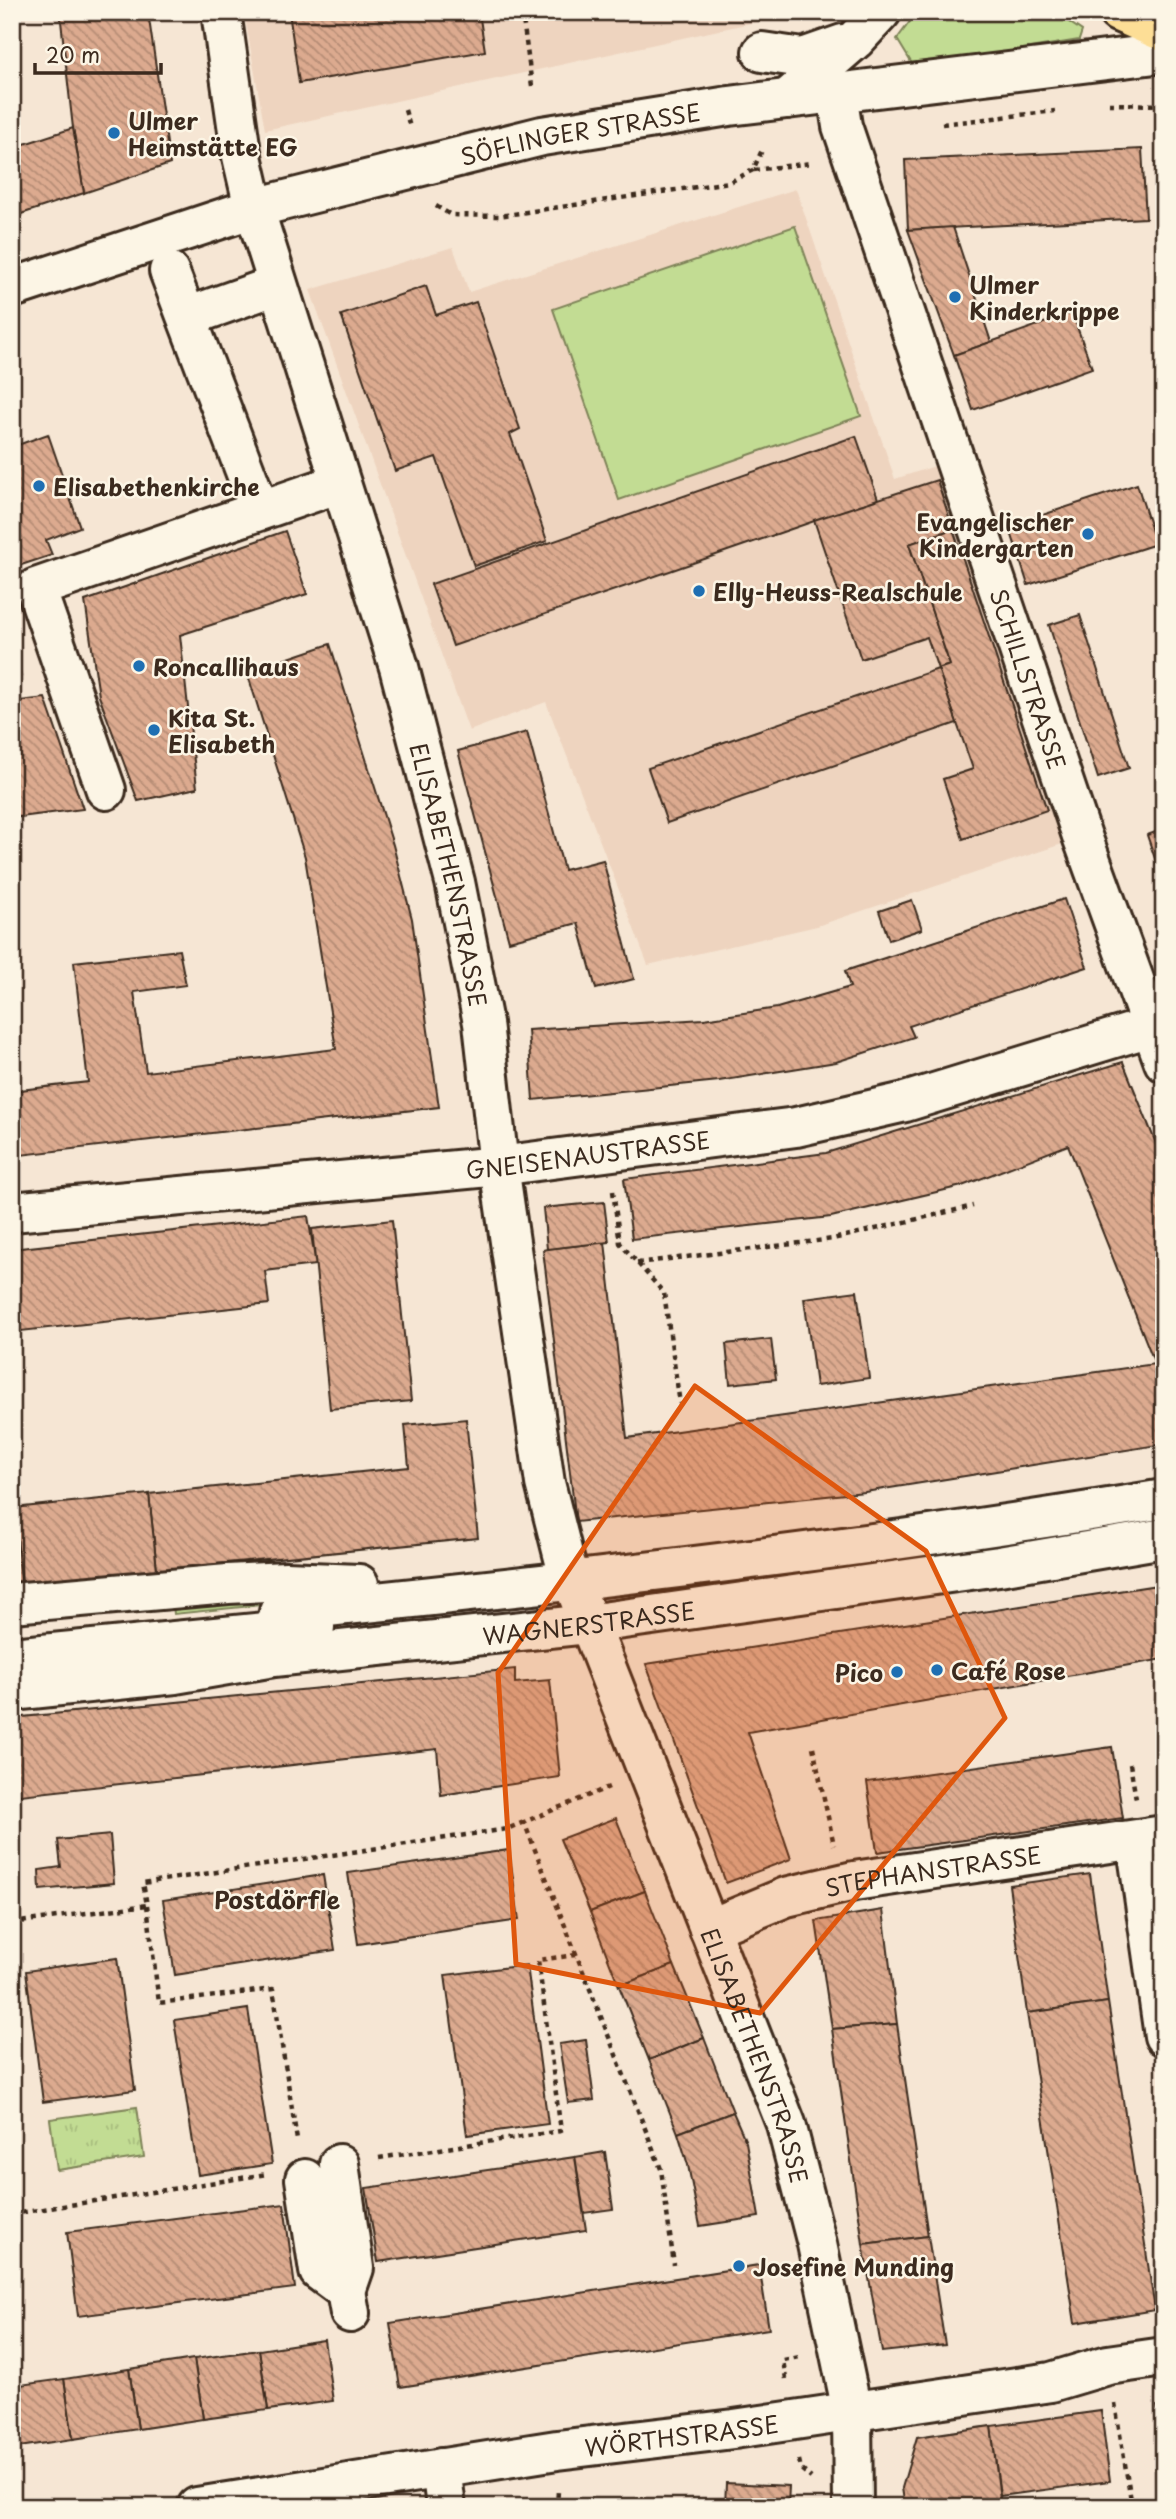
<svg xmlns="http://www.w3.org/2000/svg" width="1176" height="2519" viewBox="0 0 1176 2519" font-family="'Playpen Sans',sans-serif">
  <defs>
    <pattern id="park-tufts" width="24" height="20" patternUnits="userSpaceOnUse" patternTransform="scale(1.75)"><rect width="24" height="20" fill="#c2dc93"/><path d="M3 7l-1-3M5 7V3M7 7l1-3M15 17l-1-3M17 17v-4M19 17l1-3" fill="none" stroke="#a8bd7e"/></pattern>
    <pattern id="building-back-hatch" width="6" height="6" patternUnits="userSpaceOnUse" patternTransform="scale(1.75)"><rect width="6" height="6" fill="#dcaa8f"/><path d="M-1 5l2 2M0 0l6 6M5-1l2 2" fill="none" stroke="#b48b74"/></pattern>
  </defs>
  <rect width="100%" height="100%" fill="#f6e6d4"/>
  <filter id="ink" filterUnits="userSpaceOnUse"><feTurbulence type="fractalNoise" baseFrequency=".0143" numOctaves="2"/><feDisplacementMap in="SourceGraphic" scale="14" xChannelSelector="R" yChannelSelector="G"/><feConvolveMatrix kernelMatrix="1 2 1 2 8 2 1 2 1" color-interpolation-filters="sRGB"/></filter>
  <g filter="url(#ink)">
    <g fill="#eed4bf">
      <path d="M244 12H788L787 15 265 130Z"/>
      <path d="M796 189 895 479 938 465 1065 843 817 926 648 965 546 702 469 731 310 290 453 247 469 292Z"/>
    </g>
    <g fill="#c2dc93" stroke="#7e8358" stroke-width="2">
      <path d="M917 12H1054L1082 31 1079 40 914 67 897 39Z"/>
      <path d="M795 226 861 416 619 500 553 309Z"/>
      <path d="M172 1598 309 1600 174 1614Z"/>
    </g>
    <path fill="url(#park-tufts)" stroke="#7e8358" stroke-width="2" d="M137 2107 144 2157 57 2170 50 2119Z"/>
    <g fill="url(#building-back-hatch)" stroke="#3b2a1e" stroke-width="2">
      <path d="M60 12H148L170 164 84 193 73 128Z"/>
      <path d="M289 12H479L485 51 299 83Z"/>
      <path d="M73 128 84 193 12 217V148Z"/>
      <path d="M1142 149 1146 218 908 230 905 160Z"/>
      <path d="M953 227 991 342 954 355 908 230Z"/>
      <path d="M426 286 436 315 476 302 520 429 510 434 547 541 474 566 436 457 395 471 341 315Z"/>
      <path d="M1072 313 1092 368 973 410 954 355Z"/>
      <path d="M48 434 80 527 46 540 52 555 12 568V439L15 446Z"/>
      <path d="M856 436 878 499 453 646 431 584Z"/>
      <path d="M937 480 953 529 909 544 950 665 938 669 927 637 861 659 814 520Z"/>
      <path d="M1137 484 1156 544 1028 585 1009 526Z"/>
      <path d="M953 529 1047 810 963 839 943 779 973 769 938 669 950 665 909 544Z"/>
      <path d="M285 531 307 594 180 635 197 788 138 801 99 696 85 601Z"/>
      <path d="M1080 615 1129 768 1098 778 1049 625Z"/>
      <path d="M330 644 393 845 412 919 439 1107 12 1156V1091L88 1082 74 962 179 950 186 985 134 992 146 1072 336 1049 305 857 247 672Z"/>
      <path d="M938 669 957 723 667 823 648 768Z"/>
      <path d="M45 698 83 809 12 818V702Z"/>
      <path d="M527 732 564 870 603 860 634 979 596 989 578 923 509 941 458 751Z"/>
      <path d="M1164 829V885L1147 835Z"/>
      <path d="M1064 899 1087 967 909 1026 914 1037 836 1062 719 1081 533 1100 528 1030 704 1019 777 1008 850 987 845 971Z"/>
      <path d="M912 900 922 929 889 940 879 911Z"/>
      <path d="M1123 1062 1164 1163V1444L865 1492 576 1522 543 1250 547 1249 605 1242 627 1438 1155 1364 1068 1145 962 1186 831 1217 632 1239 624 1179 826 1153Z"/>
      <path d="M604 1202 609 1242 547 1249 543 1208Z"/>
      <path d="M308 1216 316 1265 265 1271 269 1304 12 1332V1249Z"/>
      <path d="M392 1220 411 1401 330 1409 312 1229Z"/>
      <path d="M857 1291 869 1378 816 1386 804 1298Z"/>
      <path d="M771 1339 776 1379 730 1384 726 1344Z"/>
      <path d="M466 1419 478 1538 157 1570 149 1494 409 1467 405 1425Z"/>
      <path d="M149 1494 157 1570 22 1585 14 1508Z"/>
      <path d="M12 1508 22 1585 12 1586Z"/>
      <path d="M1164 1584V1659L748 1732 791 1859 726 1883 646 1664Z"/>
      <path d="M515 1669V1683L550 1680 560 1777 441 1795 437 1749 12 1796V1718Z"/>
      <path d="M1112 1747 1123 1818 877 1852 867 1782Z"/>
      <path d="M616 1818 645 1891 590 1912 560 1839Z"/>
      <path d="M110 1835 114 1883 40 1890 39 1870 61 1867 58 1840Z"/>
      <path d="M509 1850 519 1920 358 1944 348 1873Z"/>
      <path d="M1090 1874 1108 2002 1027 2013 1009 1885Z"/>
      <path d="M323 1875 335 1950 175 1975 163 1900Z"/>
      <path d="M645 1891 674 1965 619 1986 590 1912Z"/>
      <path d="M883 1910 897 2024 832 2029 816 1921Z"/>
      <path d="M117 1958 135 2090 43 2102 26 1971Z"/>
      <path d="M527 1965 548 2124 467 2135 445 1975Z"/>
      <path d="M674 1965 704 2038 649 2060 619 1986Z"/>
      <path d="M1108 2002 1155 2310 1075 2323 1027 2013Z"/>
      <path d="M248 2009 272 2164 198 2175 174 2020Z"/>
      <path d="M897 2024 928 2236 863 2244 832 2029Z"/>
      <path d="M704 2038 733 2112 678 2133 649 2060Z"/>
      <path d="M586 2040 594 2100 568 2103 559 2044Z"/>
      <path d="M733 2112 746 2142 759 2217 700 2226 688 2165 678 2133Z"/>
      <path d="M605 2152 613 2209 584 2213 575 2157Z"/>
      <path d="M575 2157 586 2230 378 2262 366 2188Z"/>
      <path d="M284 2204 295 2288 78 2316 67 2232Z"/>
      <path d="M928 2236 945 2345 882 2352 863 2244Z"/>
      <path d="M759 2265 769 2329 400 2387 390 2323Z"/>
      <path d="M324 2340 333 2401 268 2410 259 2350Z"/>
      <path d="M259 2350 268 2410 203 2419 194 2359Z"/>
      <path d="M194 2359 203 2419 138 2429 129 2369Z"/>
      <path d="M129 2369 138 2429 73 2439 64 2379Z"/>
      <path d="M64 2379 73 2439 12 2448V2386Z"/>
      <path d="M1164 2405V2444L1157 2406Z"/>
      <path d="M1101 2411 1110 2481 1000 2496 991 2426Z"/>
      <path d="M991 2426 1001 2507H905L902 2488 917 2437Z"/>
      <path d="M726 2483 789 2486 788 2507H725Z"/>
    </g>
    <g fill="none" stroke-linecap="round" stroke-linejoin="round">
      <g stroke="#3b2a1e" stroke-width="44">
        <g id="minor">
          <path id="s1" d="M221 12 241 152 254 208 399 667 455 882 483 1023 499 1166 545 1483 565 1562 786 2124 817 2244 852 2411 853 2507"/>
          <path d="M762 52 803 58 843 44"/>
          <path id="s2" d="M837 94 842 126 1082 836 1164 1062"/>
          <path d="M787 99 855 40 881 12"/>
          <path d="M169 271 260 510"/>
          <path id="s3" d="M12 288 254 208 542 136 729 106 1164 53"/>
          <path d="M187 317 277 285"/>
          <path d="M106 790 36 588 340 483"/>
          <path id="s4" d="M12 1212 499 1166 796 1127 905 1102 1150 1027"/>
          <path d="M12 1603 228 1584 286 1581 359 1584"/>
          <path d="M279 1612C575 1582 870 1548 1164 1499"/>
          <path d="M12 1657 315 1627"/>
          <path id="s5" d="M12 1691 175 1674 274 1657 588 1624 999 1566 1164 1538"/>
          <path d="M1136 1840 1164 2036"/>
          <path id="s6" d="M709 1929 786 1897 854 1881 1164 1835"/>
          <path d="M339 2164 354 2268 346 2291"/>
          <path d="M305 2179 319 2271 346 2291 350 2313"/>
          <path d="M441 2468 446 2507"/>
          <path id="s7" d="M197 2507 557 2450 734 2429 1051 2382 1108 2365 1164 2357"/>
        </g>
      </g>
      <g stroke="#3b2a1e" stroke-width="44">
        <path id="major" d="M1118 12 1164 32"/>
      </g>
      <g stroke="#3b2a1e" stroke-width="4.5" stroke-dasharray="5 5" stroke-linecap="butt">
        <path d="M522 12 532 86"/>
        <path d="M1109 104 1164 105"/>
        <path d="M405 110 410 127"/>
        <path d="M942 124 1055 111"/>
        <path d="M754 170 811 163"/>
        <path d="M436 206 451 215 499 216 730 182 753 170 763 148"/>
        <path d="M12 677 22 675"/>
        <path d="M613 1191 620 1243 664 1293 680 1404"/>
        <path d="M637 1263 833 1239 973 1206"/>
        <path d="M813 1747 834 1845"/>
        <path d="M1130 1764 1136 1799"/>
        <path d="M609 1787 524 1822 661 2169 674 2265"/>
        <path d="M147 1905 159 2003 273 1989 297 2140"/>
        <path d="M12 1923 147 1905 143 1883 507 1829 524 1822"/>
        <path d="M379 2158 561 2131 538 1960 576 1955"/>
        <path d="M12 2214 267 2174"/>
        <path d="M786 2379 783 2360 800 2357"/>
        <path d="M1115 2404 1132 2506 1128 2507"/>
        <path d="M799 2460 801 2469 811 2478"/>
        <path d="M557 2507 558 2490"/>
      </g>
      <use href="#minor" stroke="#fcf5e5" stroke-width="38"/>
      <use href="#major" stroke="#fdde96" stroke-width="38"/>
    </g>
  </g>
  <path fill="#df570d" fill-opacity="0.2" stroke="#df570d" stroke-width="5" stroke-linejoin="round" d="M695 1386 926 1551 1005 1718 760 2013 516 1964 498 1673Z"/>
  <g fill="#1f6fb2" stroke="#fcf5e5" stroke-width="2.5">
    <circle cx="114" cy="133" r="7"/>
    <circle cx="955" cy="297" r="7"/>
    <circle cx="39" cy="486" r="7"/>
    <circle cx="1088" cy="534" r="7"/>
    <circle cx="699" cy="591" r="7"/>
    <circle cx="139" cy="666" r="7"/>
    <circle cx="154" cy="730" r="7"/>
    <circle cx="937" cy="1670" r="7"/>
    <circle cx="897" cy="1672" r="7"/>
    <circle cx="739" cy="2266" r="7"/>
  </g>
  <g text-anchor="middle" dominant-baseline="central" stroke-width="5" stroke-linejoin="round" paint-order="stroke">
    <g font-size="23" font-weight="bold" fill="#3b2a1e" stroke="#fcf5e5" text-anchor="start">
      <text x="128" y="120">Ulmer<tspan x="128" dy="26">Heimstätte EG</tspan></text>
      <text x="969" y="284">Ulmer<tspan x="969" dy="26">Kinderkrippe</tspan></text>
      <text x="53" y="486">Elisabethenkirche</text>
      <text x="1074" y="521" text-anchor="end">Evangelischer<tspan x="1074" dy="26">Kindergarten</tspan></text>
      <text x="713" y="591">Elly-Heuss-Realschule</text>
      <text x="153" y="666">Roncallihaus</text>
      <text x="168" y="717">Kita St.<tspan x="168" dy="26">Elisabeth</tspan></text>
      <text x="951" y="1670">Café Rose</text>
      <text x="883" y="1672" text-anchor="end">Pico</text>
      <text x="753" y="2266">Josefine Munding</text>
    </g>
    <g font-size="23" fill="#3b2a1e" stroke="#fcf5e5">
      <text stroke="none"><textPath href="#s3" startOffset="590">SÖFLINGER STRASSE</textPath></text>
      <text stroke="none"><textPath href="#s2" startOffset="616">SCHILLSTRASSE</textPath></text>
      <text stroke="none"><textPath href="#s1" startOffset="894">ELISABETHENSTRASSE</textPath></text>
      <text stroke="none"><textPath href="#s4" startOffset="579">GNEISENAUSTRASSE</textPath></text>
      <text stroke="none"><textPath href="#s5" startOffset="581">WAGNERSTRASSE</textPath></text>
      <text stroke="none"><textPath href="#s6" startOffset="233">STEPHANSTRASSE</textPath></text>
      <text stroke="none"><textPath href="#s1" startOffset="2121">ELISABETHENSTRASSE</textPath></text>
      <text stroke="none"><textPath href="#s7" startOffset="490">WÖRTHSTRASSE</textPath></text>
    </g>
    <g font-size="24" font-weight="bold" fill="#3b2a1e" stroke="#fcf5e5">
      <text x="277" y="1899">Postdörfle</text>
    </g>
  </g>
  <rect width="1176" height="2519" fill="none" stroke="#fcf5e5" stroke-width="42"/>
  <rect x="21" y="21" width="1134" height="2477" fill="none" stroke="#3b2a1e" stroke-width="2.5" filter="url(#ink)"/>
  <path d="M35 63v10h126v-10" fill="none" stroke="#3b2a1e" stroke-width="3.5"/>
  <text x="46" y="63" font-size="21" fill="#3b2a1e" stroke="#fcf5e5" stroke-width="5" paint-order="stroke">20 m</text>
</svg>
